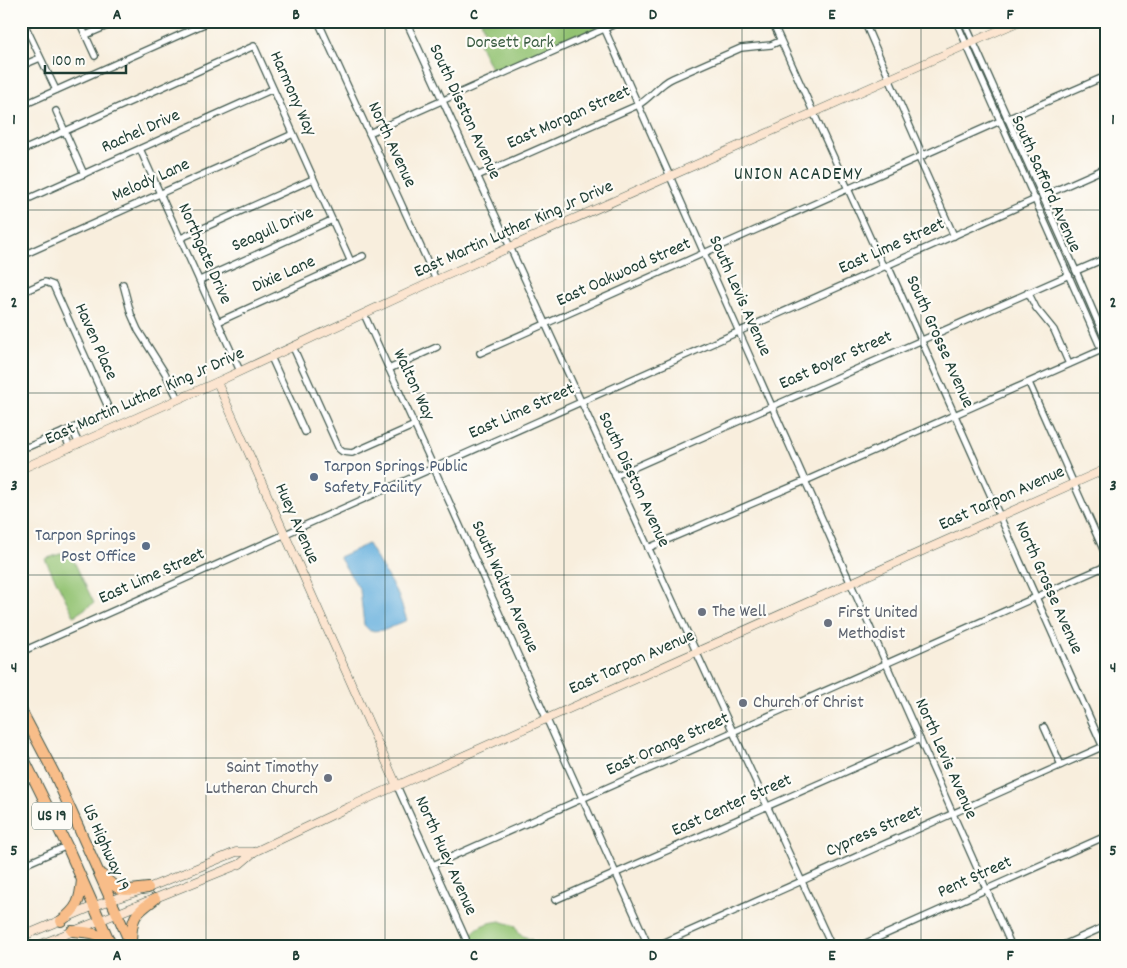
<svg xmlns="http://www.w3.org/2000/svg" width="1127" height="968" viewBox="0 0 1127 968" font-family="Dekko,sans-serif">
  <rect width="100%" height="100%" fill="#fdfcf7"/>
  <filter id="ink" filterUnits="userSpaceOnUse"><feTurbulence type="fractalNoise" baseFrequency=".02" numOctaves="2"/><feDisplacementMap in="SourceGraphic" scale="10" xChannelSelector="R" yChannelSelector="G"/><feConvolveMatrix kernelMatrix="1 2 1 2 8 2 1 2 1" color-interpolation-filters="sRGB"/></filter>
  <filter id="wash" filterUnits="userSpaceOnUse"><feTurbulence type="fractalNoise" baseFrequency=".0096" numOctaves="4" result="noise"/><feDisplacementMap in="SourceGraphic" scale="20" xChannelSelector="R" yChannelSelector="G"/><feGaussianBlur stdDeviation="1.12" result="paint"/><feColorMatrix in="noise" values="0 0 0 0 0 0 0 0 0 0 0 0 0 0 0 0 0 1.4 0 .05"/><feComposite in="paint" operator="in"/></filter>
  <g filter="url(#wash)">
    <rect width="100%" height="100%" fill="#f8eedd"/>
    <g fill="#92c271" stroke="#588052">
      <path d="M481 21H597L598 26 596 29 493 73 479 43 487 40Z"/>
      <path d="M69 551 94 603 74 616 45 559Z"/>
      <path d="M500 921 516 926 519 934 532 940 538 947H471V935C478 925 487 923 500 921Z"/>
    </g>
    <path fill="#65afdd" stroke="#427688" d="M368 544 398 595 407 620 385 630 370 631 364 625 360 590 339 557Z"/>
  </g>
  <g filter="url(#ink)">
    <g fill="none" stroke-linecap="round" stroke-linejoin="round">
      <g stroke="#40584d" stroke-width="8">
        <g id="street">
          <path d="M23 21 56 90"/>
          <path d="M79 21 95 56"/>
          <path d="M318 21 436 280"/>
          <path d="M406 21 832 947"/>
          <path d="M601 21 1012 947"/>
          <path d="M772 21 882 264 890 270 1106 754"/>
          <path d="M864 21 923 156"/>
          <path d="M956 21 1106 360"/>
          <path d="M964 21 1076 271 1106 341"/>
          <path d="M86 35 119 21"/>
          <path d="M21 66 40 58"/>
          <path d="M21 106 211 21"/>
          <path d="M56 111 84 174"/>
          <path d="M1007 119 1106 76"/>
          <path d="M369 133 622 21"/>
          <path d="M140 149 240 371"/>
          <path d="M21 151 254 46 351 262"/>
          <path d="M919 158 954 236"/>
          <path d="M477 176 638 105C651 98 659 84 673 78L741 48 771 45 780 41"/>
          <path d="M1043 196 1106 168"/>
          <path d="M21 202 273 89"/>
          <path d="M181 238 313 179"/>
          <path d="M21 256 293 134"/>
          <path d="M1076 271 1106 258"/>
          <path d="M200 280 332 220"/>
          <path d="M123 284 131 314 138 330 165 373 178 399"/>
          <path d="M1028 292 1036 308 1054 330 1069 364"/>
          <path d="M21 293 45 282 53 285 108 407V410L104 415 30 446 21 448"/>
          <path d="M364 314 434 468 649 947"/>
          <path d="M218 322 363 256"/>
          <path d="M293 347 339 449 343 452 352 453 415 425"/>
          <path d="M480 353 1000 121"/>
          <path d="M271 357 305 432"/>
          <path d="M389 369 437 347"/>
          <path d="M1029 383 1106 556"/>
          <path d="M72 429 79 444"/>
          <path d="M63 432 70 448"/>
          <path d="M615 476 1069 275"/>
          <path d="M648 548 805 481 1106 348"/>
          <path d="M21 652 1036 199"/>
          <path d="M1044 727 1061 765"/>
          <path d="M21 783 34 777"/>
          <path d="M397 786 466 939 465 947"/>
          <path d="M433 865 1106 566"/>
          <path d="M21 866 67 846"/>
          <path d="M555 900 920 739"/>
          <path d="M654 947 1104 746"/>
          <path d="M857 947 1106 836"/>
          <path d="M1059 947 1106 926"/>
        </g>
      </g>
      <g stroke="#40584d" stroke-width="9">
        <g id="secondary">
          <path d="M217 382 397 786"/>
          <path d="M21 469 217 382 436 280 1020 21"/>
          <path d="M21 937 94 906 148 888 236 852H254"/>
          <path d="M34 947 240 864 254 852 349 807 1106 469"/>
        </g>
      </g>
      <g stroke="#40584d" stroke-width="12">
        <g id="highway">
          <path d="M21 710 55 775 132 947"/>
          <path d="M21 753 67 846 112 947"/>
          <path d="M102 875C119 893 124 891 148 888"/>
          <path d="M61 921C78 908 80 901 82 880"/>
          <path d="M72 931C87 932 98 932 109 943"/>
          <path d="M131 941C132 915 135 914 155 899"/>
        </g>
      </g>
      <use href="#street" stroke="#fff" stroke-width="5.5"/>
      <use href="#secondary" stroke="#fce5d0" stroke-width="8"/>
      <use href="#highway" stroke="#f8bd89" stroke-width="10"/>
    </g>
  </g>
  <path fill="none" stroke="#1f3d34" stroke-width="1" stroke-opacity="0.55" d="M206 21V947M385 21V947M564 21V947M742 21V947M921 21V947M21 210H1106M21 393H1106M21 575H1106M21 758H1106"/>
  <g fill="#5c6f8a" stroke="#fdfcf7" stroke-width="2">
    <circle cx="314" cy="477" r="5"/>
    <circle cx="146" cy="546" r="5"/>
  </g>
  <g fill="#6b7280" stroke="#fdfcf7" stroke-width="2">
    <circle cx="702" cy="612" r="5"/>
    <circle cx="828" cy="623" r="5"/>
    <circle cx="743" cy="703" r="5"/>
    <circle cx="328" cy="778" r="5"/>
  </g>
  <g text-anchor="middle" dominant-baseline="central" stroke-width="4.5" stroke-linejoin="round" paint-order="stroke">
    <rect fill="#fdfcf7" stroke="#62766e" stroke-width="1" x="32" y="802.5" width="40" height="27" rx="4"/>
    <g font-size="16" font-weight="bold" fill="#1f3d34">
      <text x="52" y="816">US 19</text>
    </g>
    <g font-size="18" fill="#3c5e43" stroke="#fdfcf7">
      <text x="510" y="43">Dorsett Park</text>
    </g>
    <g font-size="18" fill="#1f3d34" stroke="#fdfcf7">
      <text transform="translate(292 94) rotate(66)">Harmony Way</text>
      <text transform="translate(464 112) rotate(65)">South Disston Avenue</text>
      <text transform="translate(569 118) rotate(-24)">East Morgan Street</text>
      <text transform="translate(141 132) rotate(-24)">Rachel Drive</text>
      <text transform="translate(391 145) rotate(65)">North Avenue</text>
      <text transform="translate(151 181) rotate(-24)">Melody Lane</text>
      <text transform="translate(1045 184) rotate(66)">South Safford Avenue</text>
      <text transform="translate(273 230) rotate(-24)">Seagull Drive</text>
      <text transform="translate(514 230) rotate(-24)">East Martin Luther King Jr Drive</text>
      <text transform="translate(892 247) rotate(-24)">East Lime Street</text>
      <text transform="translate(204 254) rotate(66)">Northgate Drive</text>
      <text transform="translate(624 273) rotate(-24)">East Oakwood Street</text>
      <text transform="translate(284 275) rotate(-24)">Dixie Lane</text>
      <text transform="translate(739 296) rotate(66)">South Levis Avenue</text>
      <text transform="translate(95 342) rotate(66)">Haven Place</text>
      <text transform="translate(939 342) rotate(66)">South Grosse Avenue</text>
      <text transform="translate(836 361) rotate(-24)">East Boyer Street</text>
      <text transform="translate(413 385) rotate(65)">Walton Way</text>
      <text transform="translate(145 397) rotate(-24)">East Martin Luther King Jr Drive</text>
      <text transform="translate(522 412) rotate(-24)">East Lime Street</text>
      <text transform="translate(633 480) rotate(65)">South Disston Avenue</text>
      <text transform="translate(1002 499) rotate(-24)">East Tarpon Avenue</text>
      <text transform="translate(296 524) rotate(66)">Huey Avenue</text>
      <text transform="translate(152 577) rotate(-24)">East Lime Street</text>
      <text transform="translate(504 587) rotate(66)">South Walton Avenue</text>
      <text transform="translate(1048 588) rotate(66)">North Grosse Avenue</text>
      <text transform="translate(632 663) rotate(-24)">East Tarpon Avenue</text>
      <text transform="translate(668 745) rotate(-24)">East Orange Street</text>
      <text transform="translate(945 759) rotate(66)">North Levis Avenue</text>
      <text transform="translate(732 806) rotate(-24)">East Center Street</text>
      <text transform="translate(874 832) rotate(-24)">Cypress Street</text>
      <text transform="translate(105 848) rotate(66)">US Highway 19</text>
      <text transform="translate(445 856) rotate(66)">North Huey Avenue</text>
      <text transform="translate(975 878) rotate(-24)">Pent Street</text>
    </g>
    <g font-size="18" fill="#4e5e75" stroke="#fdfcf7" text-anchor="start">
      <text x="324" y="467">Tarpon Springs Public<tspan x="324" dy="21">Safety Facility</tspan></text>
      <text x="136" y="536" text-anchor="end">Tarpon Springs<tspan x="136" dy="21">Post Office</tspan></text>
    </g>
    <g font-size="18" fill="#5b616d" stroke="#fdfcf7" text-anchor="start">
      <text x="712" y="612">The Well</text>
      <text x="838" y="613">First United<tspan x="838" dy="21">Methodist</tspan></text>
      <text x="753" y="703">Church of Christ</text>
      <text x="318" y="768" text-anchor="end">Saint Timothy<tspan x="318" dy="21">Lutheran Church</tspan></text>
    </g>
    <g font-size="19" letter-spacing="1" fill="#1f3d34" stroke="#fdfcf7">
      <text x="798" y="175">UNION ACADEMY</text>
    </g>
  </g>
  <rect width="1127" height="968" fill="none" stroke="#fdfcf7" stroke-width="55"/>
  <path d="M45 65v8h81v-8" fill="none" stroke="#1f3d34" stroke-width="2.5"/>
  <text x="52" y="65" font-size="15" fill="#1f3d34" stroke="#fdfcf7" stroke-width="4" paint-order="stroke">100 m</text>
  <rect x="28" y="28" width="1072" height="912" fill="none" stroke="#1f3d34" stroke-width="2"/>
  <g font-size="16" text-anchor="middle" font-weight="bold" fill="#1f3d34">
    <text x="117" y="19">A</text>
    <text x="296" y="19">B</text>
    <text x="474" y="19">C</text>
    <text x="653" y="19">D</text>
    <text x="832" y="19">E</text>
    <text x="1010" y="19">F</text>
    <text x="14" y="124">1</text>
    <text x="1113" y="124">1</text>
    <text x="14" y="307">2</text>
    <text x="1113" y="307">2</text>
    <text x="14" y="490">3</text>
    <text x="1113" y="490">3</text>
    <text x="14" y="672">4</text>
    <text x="1113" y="672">4</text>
    <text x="14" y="855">5</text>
    <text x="1113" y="855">5</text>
    <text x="117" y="960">A</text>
    <text x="296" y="960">B</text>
    <text x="474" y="960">C</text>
    <text x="653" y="960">D</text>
    <text x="832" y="960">E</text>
    <text x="1010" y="960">F</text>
  </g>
</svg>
